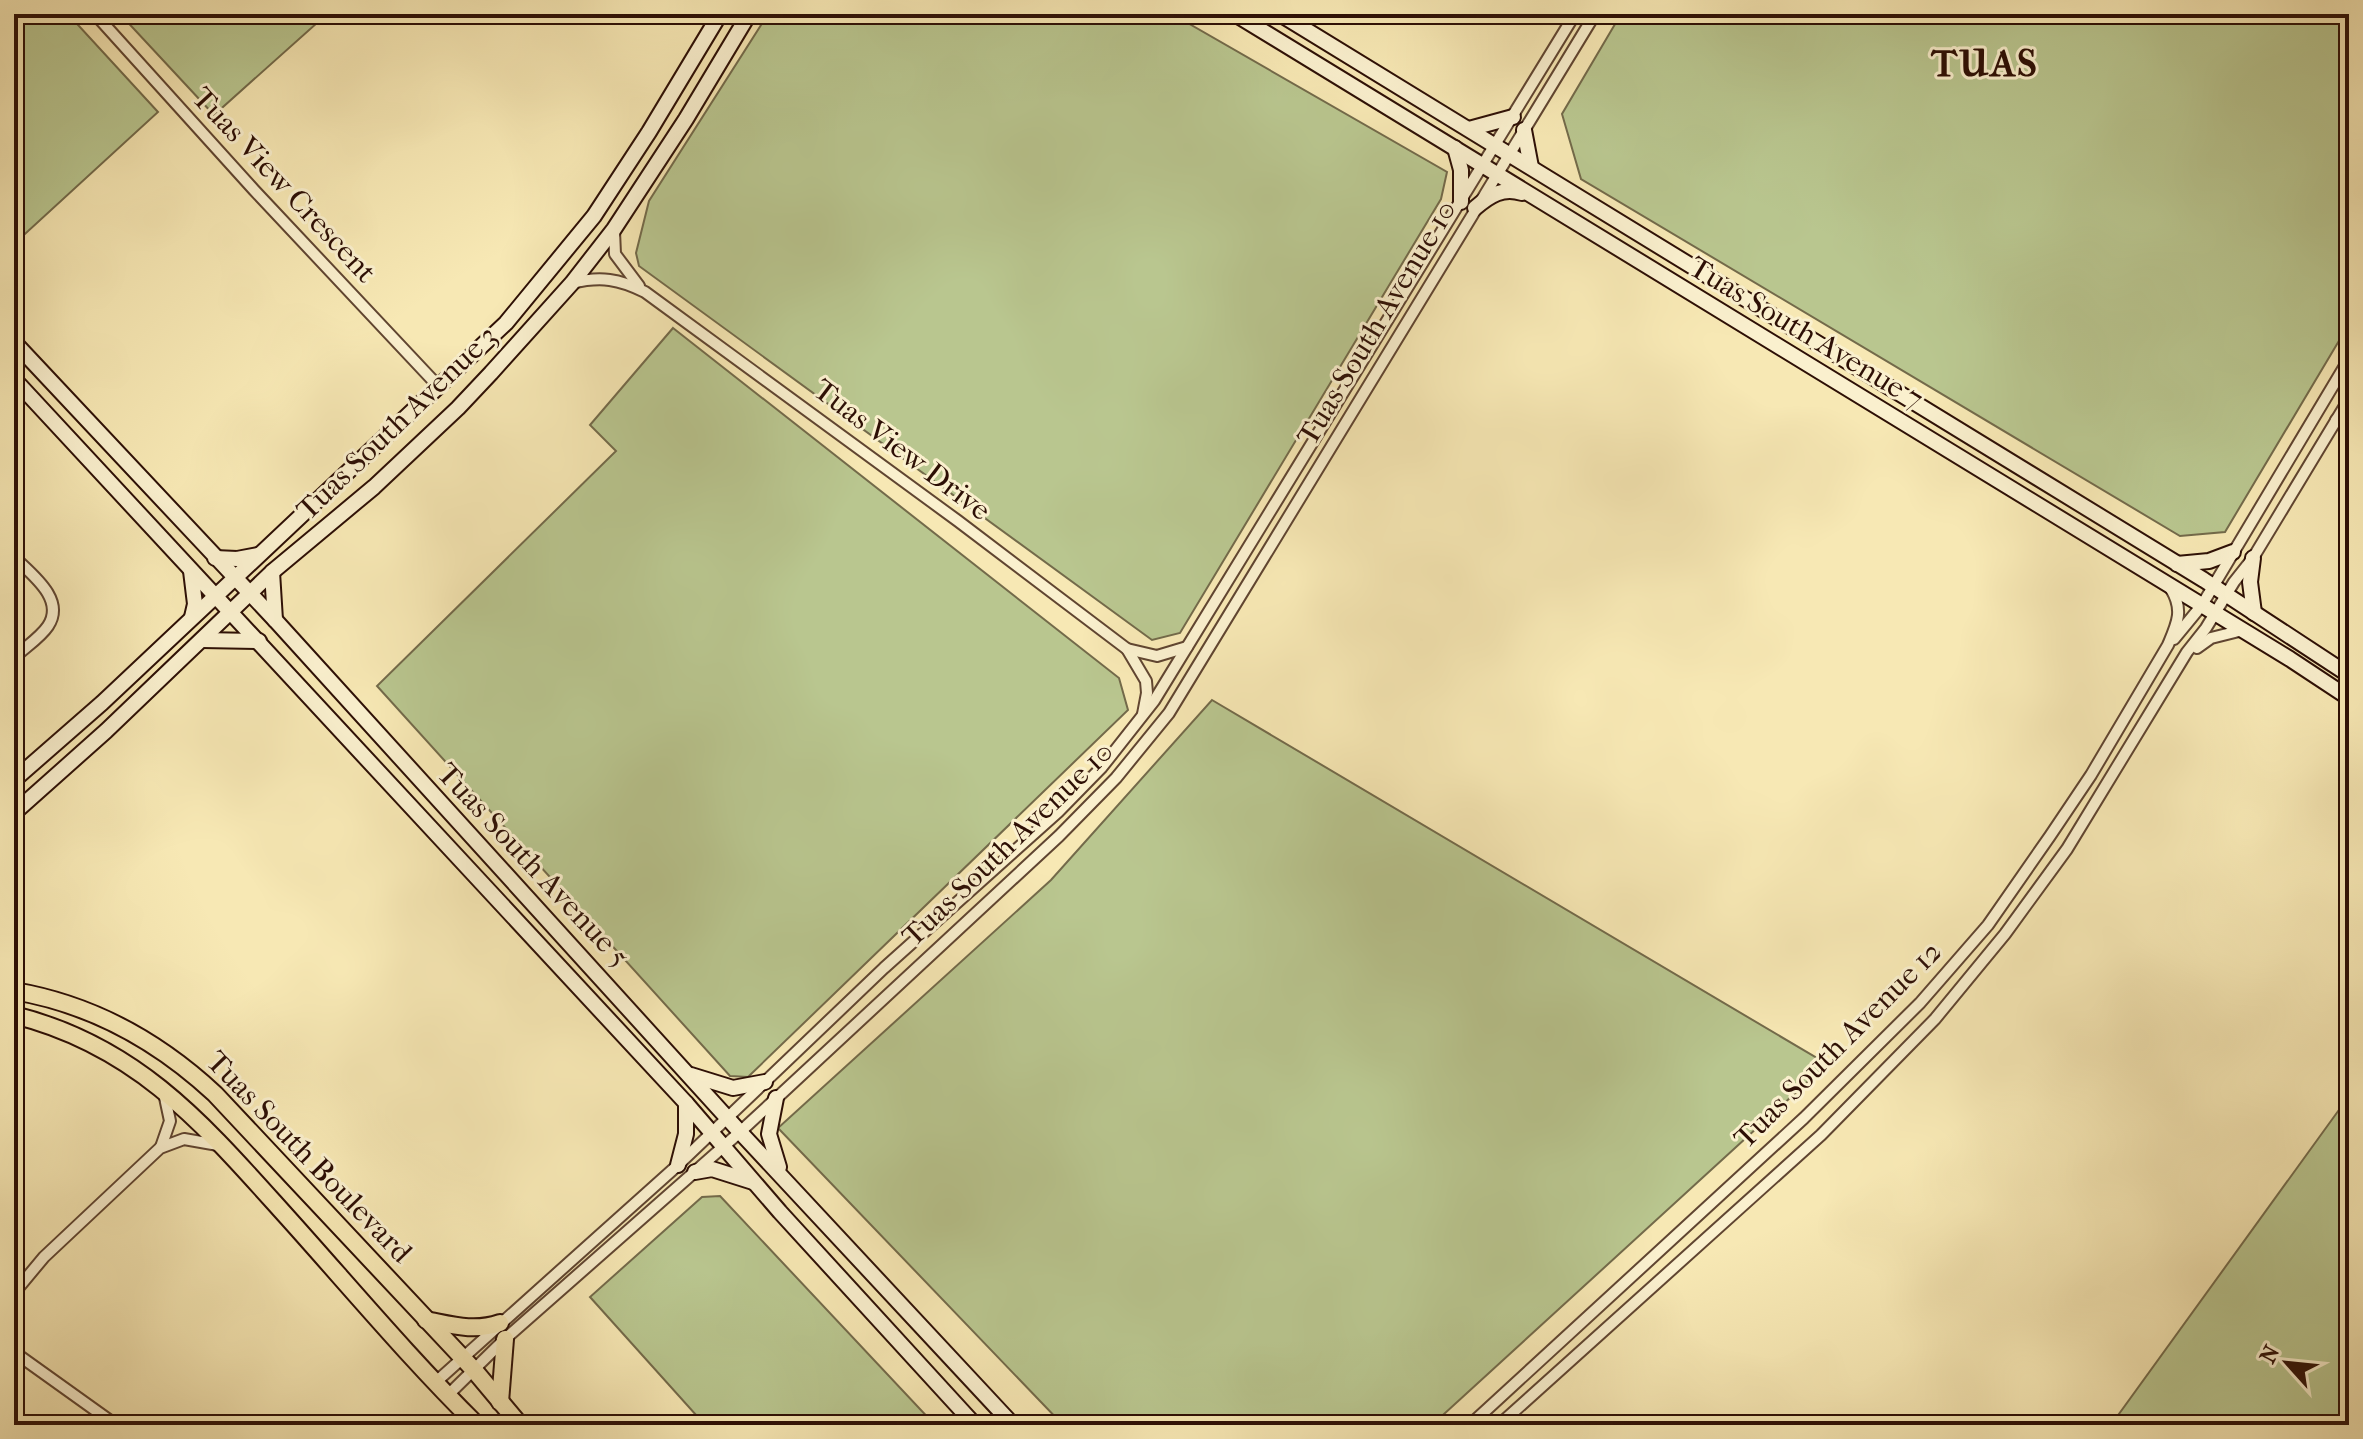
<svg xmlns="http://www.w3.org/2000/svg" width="2363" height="1439" viewBox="0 0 2363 1439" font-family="'IM FELL French Canon',serif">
  <rect width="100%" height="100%" fill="#f7e8b4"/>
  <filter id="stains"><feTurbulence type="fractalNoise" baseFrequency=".0025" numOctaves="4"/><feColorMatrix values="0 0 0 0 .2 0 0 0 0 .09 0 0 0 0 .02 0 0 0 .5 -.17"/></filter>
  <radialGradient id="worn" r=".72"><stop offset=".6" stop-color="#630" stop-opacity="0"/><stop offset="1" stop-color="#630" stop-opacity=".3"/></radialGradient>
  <g fill="#b9c68f" stroke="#736a4a" stroke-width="2">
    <path d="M14 14H68L158 112 14 244Z"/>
    <path d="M120 14H327L214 115Z"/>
    <path d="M768 14H1172L1447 172 1441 199 1180 633 1152 640 639 266 636 253 649 201Z"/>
    <path d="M1621 14H2349V324L2225 532 2180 536 1581 179 1562 114Z"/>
    <path d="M673 328 1119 678 1128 710 748 1077 730 1076 377 686 616 451 590 425Z"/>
    <path d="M1212 700 1827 1064 1432 1425H1063L778 1128 1051 880Z"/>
    <path d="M2349 1096V1425H2111Z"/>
    <path d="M720 1196 935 1425H705L590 1297 702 1197Z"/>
  </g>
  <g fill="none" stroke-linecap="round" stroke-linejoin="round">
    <g stroke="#604531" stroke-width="14">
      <g id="street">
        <path d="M95 14 254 190 440 388"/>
        <path d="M614 231 615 254 639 286"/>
        <path d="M572 283C601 276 619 279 645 292L958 521 1127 649 1146 681 1147 693 1143 714"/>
        <path d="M2336 420 2349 429"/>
        <path d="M14 557C31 574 66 599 48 626 40 638 24 648 14 658"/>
        <path d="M2174 639 2202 605 2349 359"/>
        <path d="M2197 648 2211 638 2243 630"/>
        <path d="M1127 649 1157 656 1187 647"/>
        <path d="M161 1147 170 1121 164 1093"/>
        <path d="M14 1293 44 1257 160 1148 184 1139 218 1145"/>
        <path d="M14 1352 116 1425"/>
        <path d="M437 1381 678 1165 884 968 1058 812 1102 767 1154 701 1575 14"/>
        <path d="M449 1394 505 1339 740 1132 1059 836 1116 778 1169 713 1595 14"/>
        <path d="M1470 1425 1804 1118 1920 1003 1988 925 2050 836 2091 775 2168 645C2177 624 2184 610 2171 589"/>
        <path d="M1499 1425 1821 1135 1935 1019 2005 934 2067 849 2187 652 2206 628 2234 582 2253 558 2349 399"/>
      </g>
    </g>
    <g stroke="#2d0f05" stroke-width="18">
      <g id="secondary">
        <path d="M1235 14 2290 659 2349 698"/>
        <path d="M1280 14 2204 580 2349 675"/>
        <path d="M1469 129 1513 117"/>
        <path d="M1524 130 1531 167"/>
        <path d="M1455 148 1461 170V202"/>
        <path d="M1475 208C1490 195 1503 187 1522 193"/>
        <path d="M14 342 276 621 740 1132 1013 1425"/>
        <path d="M14 379 686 1103 780 1212 975 1425"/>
        <path d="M215 558 237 559 258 555"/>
        <path d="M2253 558 2250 582 2254 613"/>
        <path d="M2177 564 2209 561 2233 552"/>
        <path d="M191 571 195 604 192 617"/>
        <path d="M272 572 275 620"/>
        <path d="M202 640 259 641"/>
        <path d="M14 780 102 703 506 323 594 216 649 132 720 14"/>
        <path d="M14 813 106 731 272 572 374 487 458 408 491 373 572 283 614 229 686 119 749 14"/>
        <path d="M691 1075 733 1088 765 1082"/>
        <path d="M776 1098 769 1134 779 1167"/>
        <path d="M678 1165 686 1134V1103"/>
        <path d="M695 1172 712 1169 753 1182"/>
      </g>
    </g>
    <g stroke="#2d0f05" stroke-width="20">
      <g id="primary">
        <path d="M14 991C91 1004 158 1041 215 1094L474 1370 520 1425"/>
        <path d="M14 1015C139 1046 206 1127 288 1218 350 1287 411 1360 477 1425"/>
        <path d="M426 1320C452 1325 474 1332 500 1323"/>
        <path d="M500 1402 505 1339"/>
      </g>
    </g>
    <use href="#street" stroke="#faf0ce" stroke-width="10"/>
    <use href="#secondary" stroke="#faf0ce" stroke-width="14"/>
    <use href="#primary" stroke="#f7e8b4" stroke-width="16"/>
  </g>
  <g text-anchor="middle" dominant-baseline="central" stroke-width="6" stroke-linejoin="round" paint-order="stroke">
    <g font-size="30" fill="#2d0f05" stroke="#faf0ce">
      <text transform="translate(284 185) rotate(47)">Tuas View Crescent</text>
      <text transform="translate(1377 323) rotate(-59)">Tuas South Avenue 10</text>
      <text transform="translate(1806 333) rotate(31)">Tuas South Avenue 7</text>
      <text transform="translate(397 423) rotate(-44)">Tuas South Avenue 3</text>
      <text transform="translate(902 450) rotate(37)">Tuas View Drive</text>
      <text transform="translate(1008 844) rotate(-44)">Tuas South Avenue 10</text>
      <text transform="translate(533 865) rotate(47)">Tuas South Avenue 5</text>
      <text transform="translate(1838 1045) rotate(-45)">Tuas South Avenue 12</text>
      <text transform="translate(309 1157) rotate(46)">Tuas South Boulevard</text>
    </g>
    <g font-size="38" font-weight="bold" letter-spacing="2" fill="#2d0f05" stroke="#faf0ce">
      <text x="1985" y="63">TUAS</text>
    </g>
  </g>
  <rect width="2363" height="1439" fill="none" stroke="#f7e8b4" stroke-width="48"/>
  <rect x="16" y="16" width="2331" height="1407" fill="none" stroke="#2d0f05" stroke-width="4"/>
  <rect x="24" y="24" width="2315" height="1391" fill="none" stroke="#2d0f05" stroke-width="2"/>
  <g transform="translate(2287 1363) rotate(297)" stroke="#faf0ce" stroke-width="6" paint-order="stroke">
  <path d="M0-6L14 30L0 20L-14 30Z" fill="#2d0f05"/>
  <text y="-12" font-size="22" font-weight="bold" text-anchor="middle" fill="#2d0f05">N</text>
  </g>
  <rect width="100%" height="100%" filter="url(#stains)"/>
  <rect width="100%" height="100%" fill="url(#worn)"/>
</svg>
